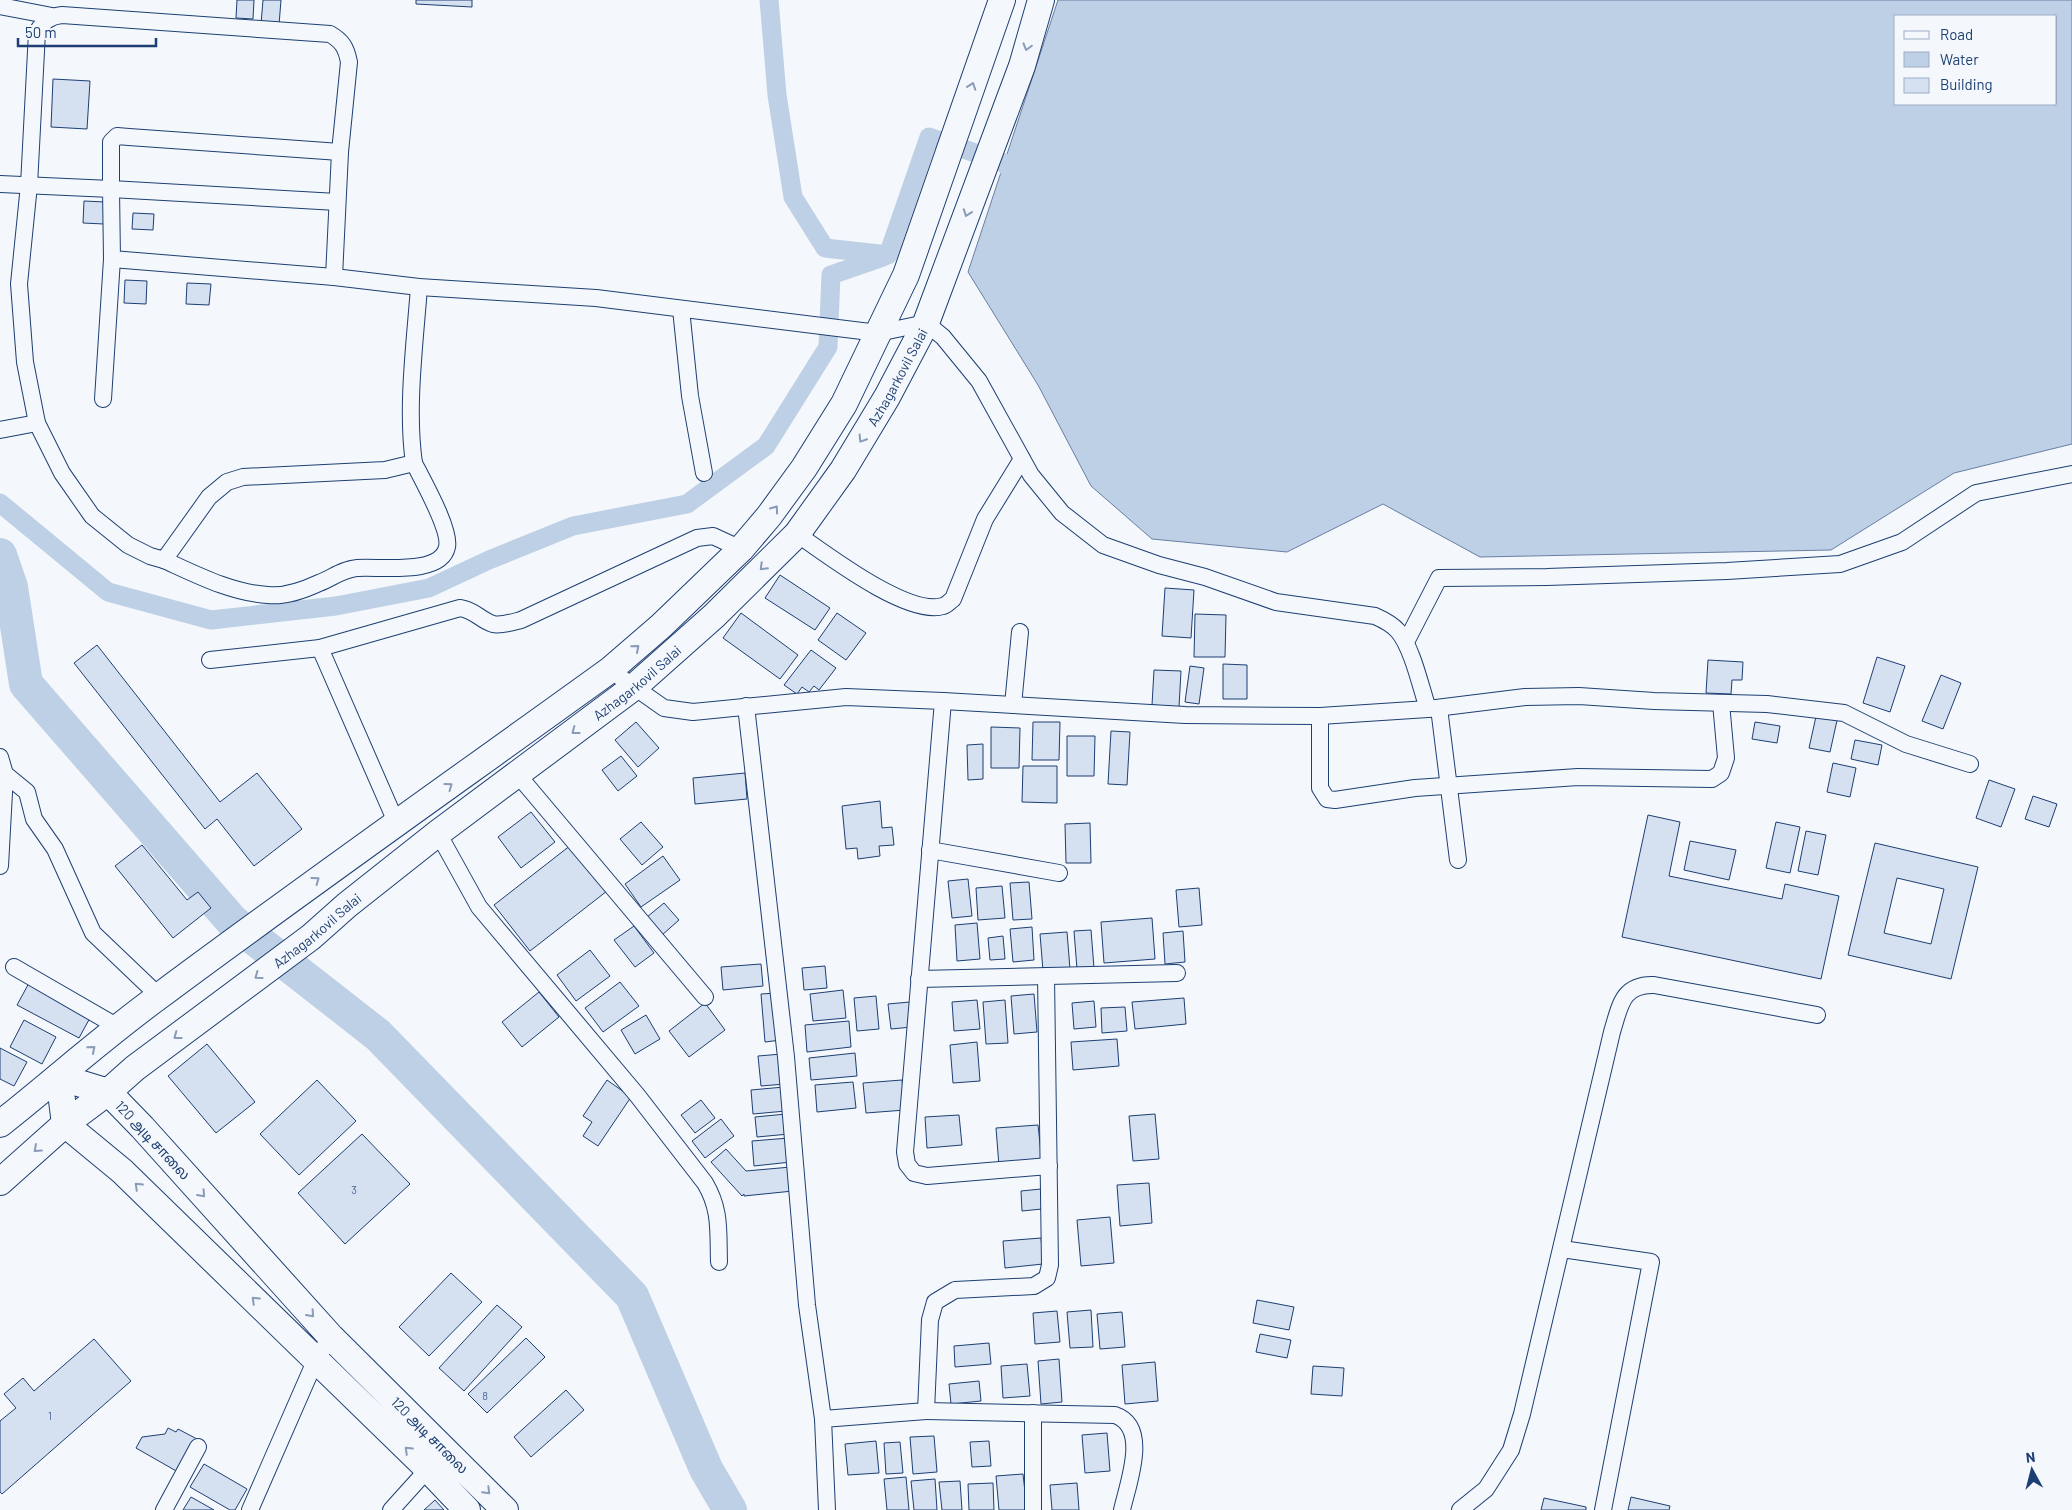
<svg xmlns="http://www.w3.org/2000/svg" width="2072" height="1510" viewBox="0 0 2072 1510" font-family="Barlow,'Noto Sans Tamil',sans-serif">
  <rect width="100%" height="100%" fill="#f4f7fb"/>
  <path fill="#bed0e5" stroke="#687fa3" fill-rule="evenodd" d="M1058 0H2072V444L1954 473 1831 550 1480 557 1383 504 1287 552 1152 539 1091 486 1038 385 968 272ZM1896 16H2056V104H1896Z"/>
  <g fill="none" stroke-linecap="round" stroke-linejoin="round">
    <g stroke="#bed0e5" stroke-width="19">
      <path d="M769 0 777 95 793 197 825 248 888 255 929 137 1004 163 1020 182"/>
      <path d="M0 503 108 592 211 620 336 606 429 588 489 560 573 526 687 504 766 446 828 347 831 275 883 257"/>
    </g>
    <path stroke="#bed0e5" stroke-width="34" d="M0 555 11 587 26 684 232 921 378 1035 632 1296 706 1469 730 1510"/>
  </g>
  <g fill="#d5e0f0" stroke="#1d3f73" fill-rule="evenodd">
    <path d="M237 0H254L253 19 236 18Z"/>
    <path d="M263 0H281L279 25 261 24Z"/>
    <path d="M416 0H472V7L416 4Z"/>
    <path d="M53 79 90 81 87 129 51 127Z"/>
    <path d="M84 201 105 202 104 224 83 223Z"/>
    <path d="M133 213 154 214 153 230 132 229Z"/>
    <path d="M125 280 147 281 146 304 124 303Z"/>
    <path d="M187 283 211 284 209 305 186 304Z"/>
    <path d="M780 575 830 608 815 630 765 598Z"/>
    <path d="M1165 588 1194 590 1191 638 1162 636Z"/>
    <path d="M741 613 798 655 780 679 723 638Z"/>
    <path d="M837 613 866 633 846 660 818 640Z"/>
    <path d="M1195 614 1226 615 1225 657H1194Z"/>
    <path d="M97 645 220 802 257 773 302 829 254 866 217 819 205 829 74 663Z"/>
    <path d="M811 650 836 668 819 690 814 686 809 692 802 687 797 694 784 685Z"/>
    <path d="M1877 657 1905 666 1890 712 1863 703Z"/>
    <path d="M1708 660 1743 662 1742 680H1732L1731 694 1706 693Z"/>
    <path d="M1223 664 1247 665V699H1223Z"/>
    <path d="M1190 666 1204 668 1199 704 1185 702Z"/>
    <path d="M1154 670 1181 671 1179 707 1152 705Z"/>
    <path d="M1941 675 1961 683 1943 729 1922 721Z"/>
    <path d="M1817 712 1838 716 1830 752 1809 748Z"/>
    <path d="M636 722 659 748 638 767 615 740Z"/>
    <path d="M1033 722H1060L1059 760H1032Z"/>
    <path d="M1755 722 1780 726 1777 743 1752 739Z"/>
    <path d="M991 727 1020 728 1019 768H991Z"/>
    <path d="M1111 731 1130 732 1127 785 1108 784Z"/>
    <path d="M1067 736H1095L1094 776H1067Z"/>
    <path d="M1855 740 1882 745 1878 765 1851 759Z"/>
    <path d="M983 744V779L968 780 967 745Z"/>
    <path d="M621 756 637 776 618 791 602 770Z"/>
    <path d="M1833 763 1856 768 1850 797 1827 792Z"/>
    <path d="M1023 766H1057V803L1022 802Z"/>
    <path d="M745 773 747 799 695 804 693 778Z"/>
    <path d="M1989 780 2015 789 2001 827 1976 818Z"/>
    <path d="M2033 796 2057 804 2049 827 2025 819Z"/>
    <path d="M880 801 882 828 892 827 894 845 879 846 880 856 858 859 857 848 846 849 842 806Z"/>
    <path d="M531 812 555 842 521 868 498 837Z"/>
    <path d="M1648 815 1680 822 1669 876 1782 899 1785 884 1839 896 1821 979 1622 937Z"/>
    <path d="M641 822 663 847 642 865 620 839Z"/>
    <path d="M1776 822 1800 827 1790 873 1766 868Z"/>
    <path d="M1090 823 1091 863H1066L1065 824Z"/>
    <path d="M1806 831 1826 835 1818 875 1798 871Z"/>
    <path d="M1690 841 1736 850 1729 880 1684 870Z"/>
    <path d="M1875 843 1978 867 1951 979 1848 955ZM1897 878 1944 889 1931 944 1884 933Z"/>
    <path d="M142 845 187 900 198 892 211 908 173 938 115 866Z"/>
    <path d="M571 845 607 891 530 951 494 905Z"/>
    <path d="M663 856 680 880 641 907 625 884Z"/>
    <path d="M968 879 972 916 952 918 948 881Z"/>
    <path d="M1029 882 1032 919 1013 920 1010 883Z"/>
    <path d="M1002 886 1005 918 978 920 976 888Z"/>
    <path d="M1199 888 1202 925 1179 927 1176 890Z"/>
    <path d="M664 903 679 920 662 935 647 917Z"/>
    <path d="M1152 918 1155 959 1104 963 1101 922Z"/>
    <path d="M977 923 980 959 957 961 955 925Z"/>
    <path d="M634 926 654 953 635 967 614 940Z"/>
    <path d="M1032 927 1034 960 1013 962 1010 929Z"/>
    <path d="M1091 930 1094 968 1077 969 1074 931Z"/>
    <path d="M1183 931 1185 962 1165 964 1163 933Z"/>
    <path d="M1067 932 1070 969 1043 971 1040 934Z"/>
    <path d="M1003 936 1005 959 990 960 988 938Z"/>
    <path d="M590 950 610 976 576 1001 557 975Z"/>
    <path d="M761 964 763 986 723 990 721 967Z"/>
    <path d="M825 966 827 988 804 990 802 968Z"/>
    <path d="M620 982 639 1006 603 1032 585 1008Z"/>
    <path d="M29 983 91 1016 79 1038 17 1005Z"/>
    <path d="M843 990 846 1018 813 1021 810 994Z"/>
    <path d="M539 992 559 1017 522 1047 502 1022Z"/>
    <path d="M776 993 781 1040 765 1042 761 994Z"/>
    <path d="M1034 994 1037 1032 1014 1034 1011 996Z"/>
    <path d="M876 996 879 1029 857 1031 854 998Z"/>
    <path d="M1184 998 1186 1024 1135 1029 1132 1002Z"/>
    <path d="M977 1000 980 1029 954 1031 952 1002Z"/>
    <path d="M1005 1000 1008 1043 986 1044 983 1002Z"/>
    <path d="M1094 1001 1096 1027 1074 1029 1072 1003Z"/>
    <path d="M910 1002 912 1027 891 1029 888 1004Z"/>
    <path d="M705 1003 725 1030 689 1057 669 1031Z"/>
    <path d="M1125 1007 1127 1031 1102 1033 1101 1008Z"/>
    <path d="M646 1015 660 1039 635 1054 621 1030Z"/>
    <path d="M24 1020 56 1037 42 1064 10 1047Z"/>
    <path d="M849 1021 851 1047 807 1052 805 1025Z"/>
    <path d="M1117 1039 1119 1066 1073 1070 1071 1042Z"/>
    <path d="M977 1042 980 1081 953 1083 950 1045Z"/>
    <path d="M207 1044 255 1102 216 1133 168 1076Z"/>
    <path d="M0 1048 27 1062 14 1086 0 1079Z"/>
    <path d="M855 1053 857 1076 811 1080 809 1058Z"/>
    <path d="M782 1054 785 1084 761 1086 758 1056Z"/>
    <path d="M317 1080 356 1121 299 1175 260 1134Z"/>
    <path d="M607 1080 631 1097 598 1146 583 1136 592 1122 583 1116Z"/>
    <path d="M902 1080 905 1110 866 1113 863 1083Z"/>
    <path d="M853 1082 856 1108 817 1112 815 1085Z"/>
    <path d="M784 1087 786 1111 753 1114 751 1090Z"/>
    <path d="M701 1100 715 1118 695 1133 681 1115Z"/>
    <path d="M786 1114 789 1134 757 1137 755 1117Z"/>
    <path d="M1155 1114 1159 1159 1133 1161 1129 1116Z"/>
    <path d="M959 1115 962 1145 927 1148 925 1117Z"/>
    <path d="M721 1119 734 1136 705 1158 692 1141Z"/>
    <path d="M1038 1125 1042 1162 999 1166 996 1128Z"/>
    <path d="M362 1134 410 1184 345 1244 298 1193Z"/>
    <path d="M789 1138 791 1162 754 1166 752 1141Z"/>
    <path d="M726 1149 746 1171 791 1167 793 1191 744 1196V1194L742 1196 711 1162Z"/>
    <path d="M1149 1183 1152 1223 1120 1226 1117 1185Z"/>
    <path d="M1041 1189 1042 1209 1022 1211 1021 1191Z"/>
    <path d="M1110 1217 1114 1263 1081 1266 1077 1220Z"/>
    <path d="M1041 1238 1043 1264 1005 1268 1003 1241Z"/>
    <path d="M451 1273 482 1302 429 1356 399 1327Z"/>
    <path d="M1257 1300 1294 1307 1289 1330 1253 1323Z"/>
    <path d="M497 1305 522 1327 464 1391 439 1368Z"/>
    <path d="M1091 1310 1093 1347 1070 1348 1067 1312Z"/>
    <path d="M1057 1311 1060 1342 1035 1344 1033 1313Z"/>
    <path d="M1122 1312 1125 1347 1100 1349 1097 1314Z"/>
    <path d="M1260 1334 1291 1340 1287 1358 1256 1352Z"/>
    <path d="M526 1338 545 1357 487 1413 468 1394Z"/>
    <path d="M94 1339 131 1381 2 1494 0 1492V1421L16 1408 4 1394 23 1378 34 1391Z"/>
    <path d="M989 1343 991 1364 955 1367 954 1346Z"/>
    <path d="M1059 1359 1062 1402 1041 1404 1038 1361Z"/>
    <path d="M1155 1362 1158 1401 1125 1404 1122 1365Z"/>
    <path d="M1027 1364 1030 1396 1003 1398 1001 1366Z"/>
    <path d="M1313 1366 1344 1368 1342 1396 1311 1394Z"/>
    <path d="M979 1381 981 1401 951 1404 949 1384Z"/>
    <path d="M566 1390 584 1410 531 1457 514 1437Z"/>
    <path d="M168 1428 176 1432 178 1429 197 1439 178 1472 136 1448 142 1437 165 1434Z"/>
    <path d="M1107 1433 1110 1471 1085 1473 1082 1435Z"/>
    <path d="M934 1436 937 1472 913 1474 910 1437Z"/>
    <path d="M876 1441 879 1473 848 1475 845 1444Z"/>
    <path d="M989 1441 991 1466 972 1467 970 1442Z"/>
    <path d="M900 1442 903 1473 886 1474 884 1443Z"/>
    <path d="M204 1464 247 1489 235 1510H230L190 1487Z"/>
    <path d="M1023 1474 1027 1510H999L996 1476Z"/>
    <path d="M906 1477 909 1510H887L884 1479Z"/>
    <path d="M935 1479 937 1510H914L911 1481Z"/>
    <path d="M960 1481 962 1510H942L939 1482Z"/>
    <path d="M993 1483 994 1510H969L968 1484Z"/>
    <path d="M1077 1483 1079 1510H1052L1050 1485Z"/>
    <path d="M191 1497 214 1510H183Z"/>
    <path d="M1631 1497 1670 1506 1669 1510H1628Z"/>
    <path d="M1544 1498 1586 1507V1510H1541Z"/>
    <path d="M435 1500 444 1510H424Z"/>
  </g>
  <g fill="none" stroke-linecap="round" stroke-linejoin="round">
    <g stroke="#1d3f73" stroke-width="18">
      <g id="street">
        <path d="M0 6 52 16"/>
        <path d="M0 184 111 189 112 259 334 277 419 287 596 298 878 333 926 323 943 337 979 381 1031 475 1062 513 1103 545 1159 565 1205 577 1276 602 1375 616C1384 620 1392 624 1398 631 1412 647 1421 688 1428 709"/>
        <path d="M337 202 111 189V142L117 136 129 137 340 152"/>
        <path d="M334 277 340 152 349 62C346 47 342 41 330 34L62 15C50 16 43 22 37 32L29 185 19 284 25 362 37 423 62 473 92 516 128 545 150 556 164 560 209 497 227 482 243 477 385 470 414 463C406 409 415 342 419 287"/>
        <path d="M681 309 690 396 704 473"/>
        <path d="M103 399 112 259"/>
        <path d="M0 430 37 423"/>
        <path d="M797 534C826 554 908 617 943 606 947 605 950 601 953 599L985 519 1022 459"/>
        <path d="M164 560C197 575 232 593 268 595 285 597 304 590 319 583 332 578 343 569 357 568 379 566 441 576 447 547 451 530 422 479 414 463"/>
        <path d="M1406 642 1439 578 1547 577 1727 571 1840 564 1902 542 1976 493 2072 474"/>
        <path d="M320 648 396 822"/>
        <path d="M210 660 320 648 460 608C475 610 480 620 493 624 501 626 513 622 521 620L697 538 713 536 741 549"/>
        <path d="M610 670 664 708 693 712 846 697 943 701 905 1152 907 1164 914 1173 927 1176 1049 1166"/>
        <path d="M943 701 1185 715 1320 716 1428 709 1525 697 1579 696 1654 701 1767 704 1844 713 1906 744 1970 764"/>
        <path d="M1013 705 1020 632"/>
        <path d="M746 706 786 1057 807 1305 823 1419"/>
        <path d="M1439 708 1458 860"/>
        <path d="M1320 716V788L1327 799 1335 800 1415 788 1578 777 1712 779 1721 773 1726 758 1721 703"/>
        <path d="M0 757 5 774 27 792 34 819 55 849 93 933 159 996"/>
        <path d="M518 775 705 997"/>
        <path d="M438 833 479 907 637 1095 705 1183C721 1210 718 1231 719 1262"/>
        <path d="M930 850 1059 873"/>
        <path d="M0 866 5 774"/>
        <path d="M14 967 118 1027"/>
        <path d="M919 979 1177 973"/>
        <path d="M1562 1249 1651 1262 1603 1510"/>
        <path d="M926 1411 1115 1415C1150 1427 1128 1483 1122 1510"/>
        <path d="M1033 1413V1510"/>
        <path d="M164 1510 198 1447"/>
        <path d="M250 1510 316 1359 331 1337"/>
        <path d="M391 1510 428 1469"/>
        <path d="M827 1510 823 1419 926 1411 930 1320 935 1302 955 1290 1034 1286 1047 1278 1050 1265 1046 976"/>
        <path d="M1460 1510 1486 1489 1511 1450 1522 1414 1612 1032C1620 1006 1622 984 1654 985L1817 1015"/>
      </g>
    </g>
    <g stroke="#1d3f73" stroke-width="28">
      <g id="primary">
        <path d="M0 1124C53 1082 103 1037 158 997 307 886 459 779 610 670L661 626 741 549 769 516 804 468 844 404 906 275 1002 0"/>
        <path id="s1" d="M0 1182 65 1124 108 1092 135 1068 311 937 347 905 438 833 634 687 714 616 797 534 843 470 887 397 926 323 1022 66 1041 0"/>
        <path d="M467 1510 428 1469 122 1171 65 1124 59 1077 108 1092 142 1127 331 1337 505 1510"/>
      </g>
    </g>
    <use href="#street" stroke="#f4f7fb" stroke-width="16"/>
    <use href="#primary" stroke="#f4f7fb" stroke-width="26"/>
  </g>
  <defs><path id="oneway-chevron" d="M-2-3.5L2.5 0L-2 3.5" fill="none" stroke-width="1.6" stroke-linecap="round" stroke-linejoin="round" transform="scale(1.25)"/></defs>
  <g stroke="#889bb7">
    <use href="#oneway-chevron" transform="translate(1027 47) rotate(106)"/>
    <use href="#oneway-chevron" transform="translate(972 86) rotate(-71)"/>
    <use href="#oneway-chevron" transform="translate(967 213) rotate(110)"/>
    <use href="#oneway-chevron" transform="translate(862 439) rotate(122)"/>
    <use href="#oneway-chevron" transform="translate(775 509) rotate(-54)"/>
    <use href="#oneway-chevron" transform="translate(763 567) rotate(135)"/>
    <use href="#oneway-chevron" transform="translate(636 648) rotate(-41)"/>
    <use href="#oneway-chevron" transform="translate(575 731) rotate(143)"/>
    <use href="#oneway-chevron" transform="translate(449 786) rotate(-36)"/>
    <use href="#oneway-chevron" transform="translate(316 880) rotate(-36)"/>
    <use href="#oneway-chevron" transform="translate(258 976) rotate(144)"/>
    <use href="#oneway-chevron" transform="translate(177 1036) rotate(143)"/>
    <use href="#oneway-chevron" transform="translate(92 1049) rotate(-40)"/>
    <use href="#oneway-chevron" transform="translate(37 1149) rotate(138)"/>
    <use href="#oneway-chevron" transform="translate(138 1186) rotate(-136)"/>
    <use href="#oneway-chevron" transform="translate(202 1194) rotate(48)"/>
    <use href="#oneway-chevron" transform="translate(255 1300) rotate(-136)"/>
    <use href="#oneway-chevron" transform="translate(311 1314) rotate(48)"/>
    <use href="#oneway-chevron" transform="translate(408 1450) rotate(-136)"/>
    <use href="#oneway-chevron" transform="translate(487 1491) rotate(45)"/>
  </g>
  <g text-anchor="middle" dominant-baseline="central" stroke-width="4" stroke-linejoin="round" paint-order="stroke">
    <g font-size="11" fill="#4b6792">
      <text x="354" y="1189">3</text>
      <text x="485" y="1395">8</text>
      <text x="50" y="1415">1</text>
    </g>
    <g font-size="14" fill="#1d3f73" stroke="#f4f7fb">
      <text stroke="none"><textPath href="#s1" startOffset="1215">Azhagarkovil Salai</textPath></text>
      <text stroke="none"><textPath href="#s1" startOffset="810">Azhagarkovil Salai</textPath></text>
      <text stroke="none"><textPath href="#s1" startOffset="405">Azhagarkovil Salai</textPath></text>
      <text transform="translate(153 1140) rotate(47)">120 அடி சாலை</text>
      <text transform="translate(430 1435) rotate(45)">120 அடி சாலை</text>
    </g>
  </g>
  <rect x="1894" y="15" width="162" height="90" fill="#f4f7fb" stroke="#9eadc5"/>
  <rect x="1904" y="31" width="25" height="8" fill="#f4f7fb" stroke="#9eadc5"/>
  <text x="1940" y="40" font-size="15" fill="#1d3f73">Road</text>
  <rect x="1904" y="52" width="25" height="15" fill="#bed0e5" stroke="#9eadc5"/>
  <text x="1940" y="65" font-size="15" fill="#1d3f73">Water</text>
  <rect x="1904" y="78" width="25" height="15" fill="#d5e0f0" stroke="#9eadc5"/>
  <text x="1940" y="90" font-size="15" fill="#1d3f73">Building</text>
  <g transform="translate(2032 1470) rotate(353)" stroke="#f4f7fb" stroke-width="4" paint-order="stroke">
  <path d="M0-4L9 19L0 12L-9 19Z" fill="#1d3f73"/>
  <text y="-8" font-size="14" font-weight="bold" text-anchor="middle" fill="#1d3f73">N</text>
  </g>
  <path d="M18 38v8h138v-8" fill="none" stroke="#1d3f73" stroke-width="2.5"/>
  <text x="25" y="38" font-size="15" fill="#1d3f73" stroke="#f4f7fb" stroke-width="4" paint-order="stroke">50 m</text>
</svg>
